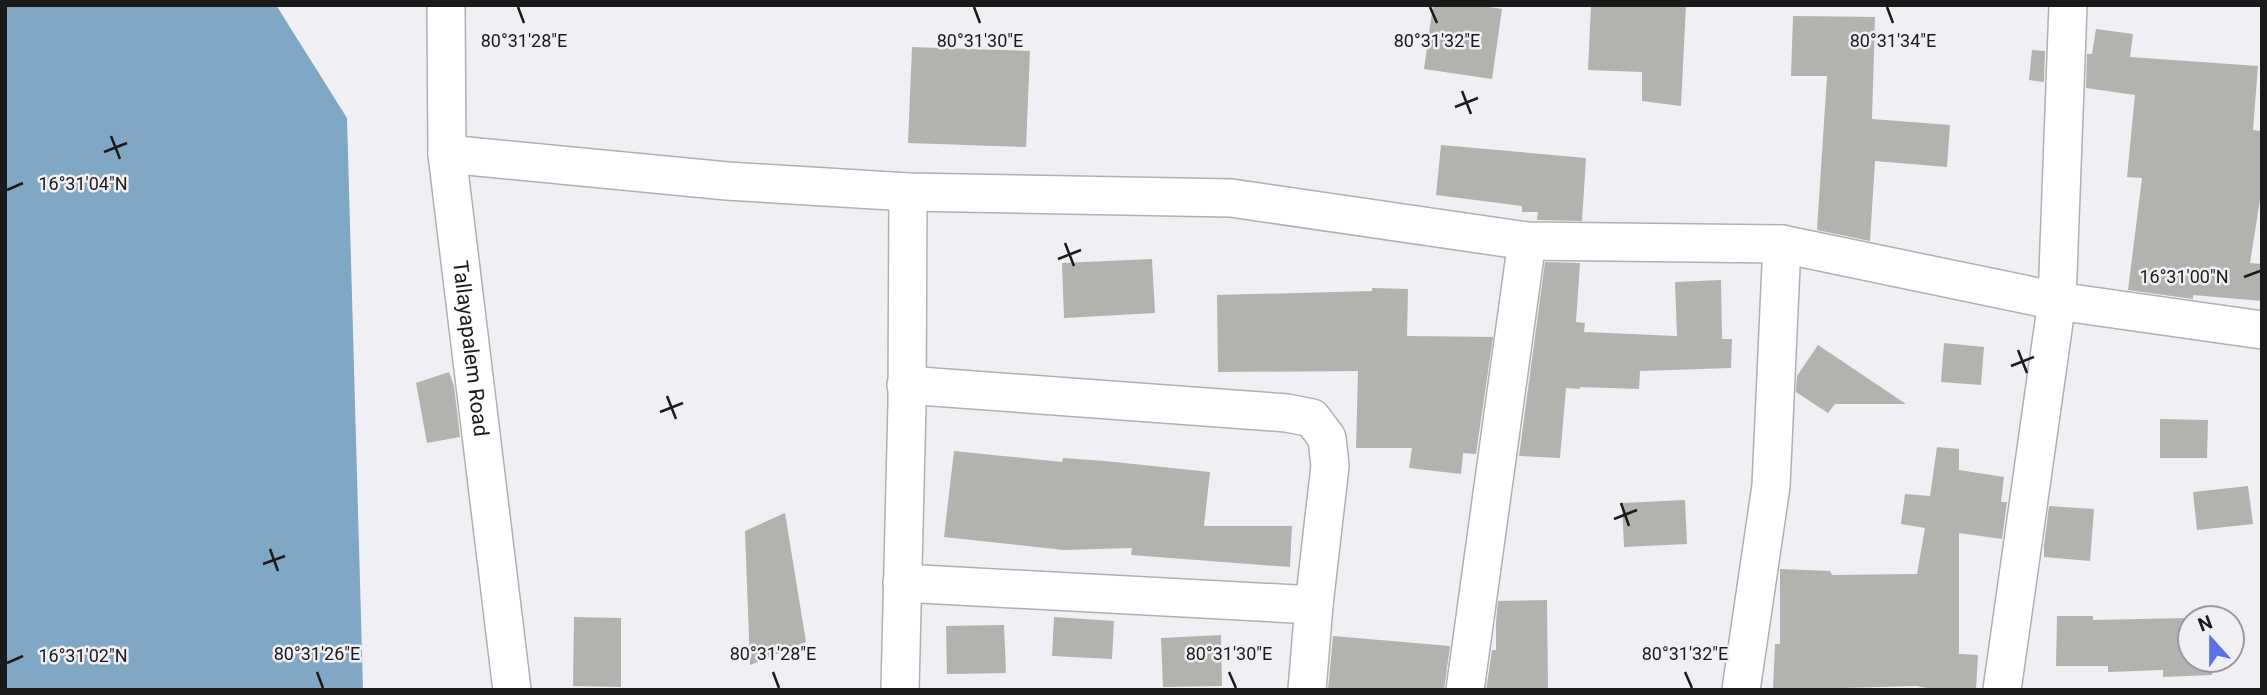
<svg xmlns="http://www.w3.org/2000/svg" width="2267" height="695" viewBox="0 0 2267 695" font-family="Roboto,sans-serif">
  <rect width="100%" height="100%" fill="#f0eff3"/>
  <path fill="#80a7c3" d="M5 5H276L347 118 363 690H5Z"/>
  <g fill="#b4b2af">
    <path d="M1433 5H1477L1502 9 1492 79 1424 69Z"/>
    <path d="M1591 5H1686L1681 106 1642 101V72L1588 70Z"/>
    <path d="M1793 16 1875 17 1872 119 1950 125 1947 167 1875 161 1870 241 1817 230 1827 76H1791Z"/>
    <path d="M2096 29 2133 34 2130 57 2258 66 2253 130 2262 131V187L2250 263 2262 264V301L2193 295V299L2128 290 2142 178 2127 177 2135 95 2086 88 2087 54H2092Z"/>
    <path d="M912 47 1030 51 1026 147 908 143Z"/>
    <path d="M2032 50 2045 51 2044 82 2029 80Z"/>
    <path d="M1441 145 1586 158 1582 221 1537 220 1538 212H1522V206L1436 195Z"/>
    <path d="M1152 259 1155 313 1064 318 1062 263Z"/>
    <path d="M1545 262 1580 263 1576 322 1585 323 1584 332 1677 336 1675 282 1721 280 1722 339H1732L1731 368 1640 371 1639 389 1580 387V389L1566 388 1560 458 1519 456Z"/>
    <path d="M1372 288 1408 289 1407 336 1493 337 1476 454 1463 453 1461 474 1409 468 1412 448H1356L1358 371 1218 372 1217 295 1372 291Z"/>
    <path d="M1944 343 1984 347 1981 385 1941 382Z"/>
    <path d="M1818 345 1906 404H1835L1828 413 1796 392 1797 376Z"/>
    <path d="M449 372 454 386 460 437 427 443 416 383Z"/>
    <path d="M2160 419 2208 420 2207 458H2160Z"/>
    <path d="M1937 447 1959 449V470L2004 477 2001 502H2007L2002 539 1959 533V654L1978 655 1976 690H1939L1916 686 1773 690 1775 644H1780V569L1830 571 1832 575 1917 574 1925 528 1901 524 1905 494 1930 496Z"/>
    <path d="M954 451 1062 462 1063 458 1105 461 1210 472 1204 526H1292L1290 567 1131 555 1132 548 1063 550 944 537Z"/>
    <path d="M2248 486 2253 524 2197 530 2193 492Z"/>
    <path d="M1685 500 1687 544 1624 547 1622 503Z"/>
    <path d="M2049 506 2094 509 2090 561 2044 557V545Z"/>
    <path d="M785 513 806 642 750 665 745 531Z"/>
    <path d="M1547 600 1548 690H1486L1492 650H1496V622L1498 601Z"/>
    <path d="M2057 616H2093V620L2190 618V660H2212V675L2163 677V670L2108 672V666H2056Z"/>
    <path d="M574 617 621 618V687L573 686Z"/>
    <path d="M1054 617 1114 621 1112 659 1052 656Z"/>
    <path d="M1004 625 1006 673 947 674 946 626Z"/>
    <path d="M1221 635 1222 686 1163 687 1161 638Z"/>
    <path d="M1333 636 1450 646 1444 690H1328Z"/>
  </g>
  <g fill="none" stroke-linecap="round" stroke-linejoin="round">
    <g stroke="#b0b0b3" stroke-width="40">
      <g id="minor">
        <path id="s1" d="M446 5 447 154 512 690"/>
        <path d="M447 154 727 181 908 192 1231 198 1527 241 1782 244 2057 301 2262 330"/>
        <path d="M906 385 1287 413 1312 418 1327 438 1330 466 1314 605 1307 690"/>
        <path d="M902 583 1314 605"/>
        <path d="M900 690 907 404 908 192"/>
        <path d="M1465 690 1527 241"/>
        <path d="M1741 690 1771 486 1782 244"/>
        <path d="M2002 690 2057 301 2068 5"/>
      </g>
    </g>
    <use href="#minor" stroke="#fff" stroke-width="37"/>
  </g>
  <path fill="none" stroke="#1a1a1b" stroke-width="2.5" d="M518 7 524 23M974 7 980 23M1430 7 1437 23M1887 7 1893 23M1462 91 1471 114M1455 107 1478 98M111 136 120 159M104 152 127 143M7 190 23 183M1065 243 1074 266M1058 259 1081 250M2244 277 2260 271M2018 350 2027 373M2011 366 2034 357M667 396 676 419M660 412 683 403M1621 503 1629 526M1614 519 1637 510M270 549 278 571M263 564 285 556M7 663 23 656M317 672 323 688M773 672 779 688M1229 672 1236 688M1685 672 1692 688"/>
  <g text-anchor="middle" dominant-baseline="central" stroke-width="5" stroke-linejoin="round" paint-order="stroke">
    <g font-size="21" fill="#1a1a1b" stroke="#f0eff3">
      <text stroke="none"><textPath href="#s1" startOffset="345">Tallayapalem Road</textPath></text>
    </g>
  </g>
  <g font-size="18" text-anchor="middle" fill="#1a1a1b" stroke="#f0eff3" stroke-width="5" stroke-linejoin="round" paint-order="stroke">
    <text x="524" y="47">80°31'28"E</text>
    <text x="980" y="47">80°31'30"E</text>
    <text x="1437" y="47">80°31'32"E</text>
    <text x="1893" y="47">80°31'34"E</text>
    <text x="83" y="190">16°31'04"N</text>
    <text x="2184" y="283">16°31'00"N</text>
    <text x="317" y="660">80°31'26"E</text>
    <text x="773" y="660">80°31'28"E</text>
    <text x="1229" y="660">80°31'30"E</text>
    <text x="1685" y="660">80°31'32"E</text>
    <text x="83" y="662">16°31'02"N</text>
  </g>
  <rect width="2267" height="695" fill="none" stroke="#1a1a1b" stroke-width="14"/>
  <g transform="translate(2211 639) rotate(339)"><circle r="33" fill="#f0eff3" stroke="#9a9a9d" stroke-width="2"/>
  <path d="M0-5L12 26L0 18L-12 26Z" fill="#5a71e8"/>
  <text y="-10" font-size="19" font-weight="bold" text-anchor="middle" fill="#1a1a1b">N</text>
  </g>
</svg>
